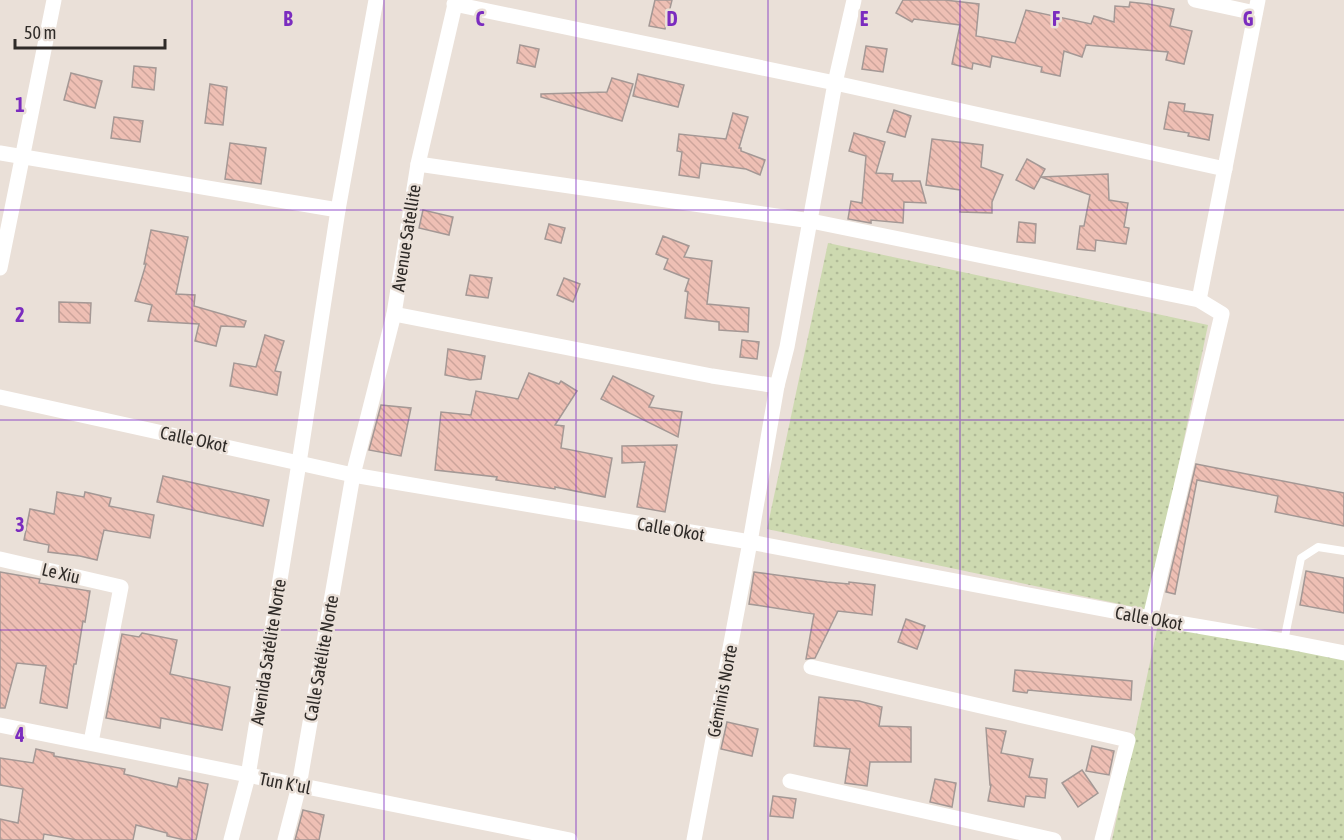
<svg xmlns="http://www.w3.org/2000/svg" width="1344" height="840" viewBox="0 0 1344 840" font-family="'Asap Condensed',sans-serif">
  <defs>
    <pattern id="grass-dots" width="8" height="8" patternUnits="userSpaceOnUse" patternTransform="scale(1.5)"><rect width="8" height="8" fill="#cdd9b0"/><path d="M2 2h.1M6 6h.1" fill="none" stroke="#b0ba97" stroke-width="1.8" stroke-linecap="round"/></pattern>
    <pattern id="building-back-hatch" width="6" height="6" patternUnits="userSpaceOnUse" patternTransform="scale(1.5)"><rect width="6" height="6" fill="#eebfb4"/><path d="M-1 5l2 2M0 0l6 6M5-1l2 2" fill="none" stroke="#cca49b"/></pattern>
  </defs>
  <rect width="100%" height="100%" fill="#eae0d8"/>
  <g fill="url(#grass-dots)">
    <path d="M828 243 1208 325 1148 610 767 529Z"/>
    <path d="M1159 620 1344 655V840H1112Z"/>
  </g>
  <g fill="url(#building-back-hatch)" stroke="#a49895" stroke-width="1.5">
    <path d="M655 0H672L665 29 649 26Z"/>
    <path d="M903 0H945L979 4 976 36 1015 43 1026 10 1091 24 1094 16 1114 22 1115 6 1129 7 1130 2 1148 4 1174 9 1170 26 1192 31 1184 64 1166 60 1168 52 1086 45 1082 57 1064 51 1060 76 1041 72 1042 67 992 56 990 67 973 63 972 69 952 64 960 25 914 19 912 22 896 13Z"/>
    <path d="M520 45 539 49 535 67 517 63Z"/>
    <path d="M866 46 887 49 883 72 862 69Z"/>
    <path d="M134 66 156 68 154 90 132 87Z"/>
    <path d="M71 73 102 81 95 108 64 100Z"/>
    <path d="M638 74 684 85 678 107 633 96Z"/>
    <path d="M612 78 633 84 622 121 541 97V94L607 92Z"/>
    <path d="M210 84 227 87 223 125 205 123Z"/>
    <path d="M1169 102 1185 104 1184 111 1213 115 1209 140 1188 136 1189 133 1164 129Z"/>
    <path d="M894 110 911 116 905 137 887 132Z"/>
    <path d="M733 113 748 117 739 148H741V151L765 160 760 175 746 169 701 163 699 178 679 175 682 152 677 151 679 134 726 139Z"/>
    <path d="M114 117 143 121 140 142 111 138Z"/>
    <path d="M854 133 885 142 876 173 893 174 892 181H920L926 203 904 202 903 223 871 220V223L848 219 851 201 862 203 866 156 849 151Z"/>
    <path d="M932 139 983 145 981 167 1003 175 992 202V213L960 212V190L926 185Z"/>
    <path d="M230 143 266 148 261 184 225 179Z"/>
    <path d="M1027 159 1045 169 1034 189 1016 180Z"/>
    <path d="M1108 174 1109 200 1128 203 1124 227 1129 228 1126 244 1096 240 1095 251 1077 249 1080 226H1084L1090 195 1041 177Z"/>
    <path d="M423 210 453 217 449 235 419 228Z"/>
    <path d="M1019 222 1036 224 1035 243 1017 242Z"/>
    <path d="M549 224 565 228 561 243 545 239Z"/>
    <path d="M151 230 188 237 176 294 195 295 194 306 246 321 244 327 221 326 216 346 195 341 199 324 148 321 152 305 135 301 146 264H144Z"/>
    <path d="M663 236 689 246 684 257 712 261 707 304 749 308 748 332 719 330V322L685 318 688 292 685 291 689 279 664 269 668 259 656 254Z"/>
    <path d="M470 275 492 278 488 298 466 295Z"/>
    <path d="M564 278 580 284 573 302 557 295Z"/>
    <path d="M59 302 91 303 90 323 59 322Z"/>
    <path d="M265 335 284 341 275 371 281 372 277 395 230 386 234 363 256 367Z"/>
    <path d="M742 340 759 342 757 359 740 357Z"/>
    <path d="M448 349 485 356 481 379 470 380 445 375Z"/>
    <path d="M529 373 559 384 561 381 577 391 555 425 564 426 561 448 612 458 605 497 555 487V489L496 480 497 477 435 470 441 412 471 415 476 391 518 399Z"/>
    <path d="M613 376 654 396 649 407 682 412 678 437 601 399Z"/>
    <path d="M381 405 411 408 401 456 369 450Z"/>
    <path d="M677 445 665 512 637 507 645 462 622 463V446Z"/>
    <path d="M1196 464 1344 493V526L1275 512 1278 496 1197 480 1175 594 1166 592Z"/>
    <path d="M163 476 269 500 263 526 157 502Z"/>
    <path d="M57 492 84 497 85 492 111 498 109 506 154 515 150 538 104 530 97 560 80 556 48 552 49 545 24 540 30 509 54 514Z"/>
    <path d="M1306 571 1344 578V613L1300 605Z"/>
    <path d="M0 572 40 579 39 583 90 591 85 622 83 621 76 664H74L67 708 40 703 46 666 17 663 5 708H0Z"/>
    <path d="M754 572 827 582 849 584V582L875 585 872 615 838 611 815 658 806 659 814 614 749 604Z"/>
    <path d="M906 619 925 626 917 649 898 642Z"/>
    <path d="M142 633 177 640 170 674 230 687 222 730 161 718 160 728 106 718 122 634 139 637Z"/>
    <path d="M1015 670 1132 681 1131 700 1028 690 1027 693 1013 691Z"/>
    <path d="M819 697 859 701 882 707 879 726 911 727V762H870L867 786 845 783 850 749 814 746Z"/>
    <path d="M727 722 758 729 752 756 721 749Z"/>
    <path d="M986 728 1006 731 1001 753 1033 759 1029 777 1047 779 1045 798 1026 796 1024 807 988 801 991 785H990Z"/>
    <path d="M1092 746 1114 751 1109 775 1086 771Z"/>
    <path d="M36 749 54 753V756L125 769 124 774 177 787 179 778 208 784 196 840H185L167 836V833L136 825 133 840H77L44 834 43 840H0V819L18 823 23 789 0 785V758L33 763Z"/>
    <path d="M1082 770 1098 793 1078 807 1062 783Z"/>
    <path d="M935 779 956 783 952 807 930 802Z"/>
    <path d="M773 796 796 799 793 818 770 816Z"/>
    <path d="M303 810 324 815 319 840H295Z"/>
  </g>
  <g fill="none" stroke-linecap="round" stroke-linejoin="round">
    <path stroke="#fff" stroke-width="8" d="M1284 641 1301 558 1318 547 1344 551"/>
    <g stroke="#fff" stroke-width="15">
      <path d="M1195 0 1255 13"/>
      <path d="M454 4 835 83 1225 169"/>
      <path d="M0 153 338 210"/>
      <path d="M418 164 811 221 1199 300 1222 314 1150 618"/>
      <path d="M0 268 54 0"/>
      <path d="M1199 300 1258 0"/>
      <path d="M394 314 712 376 777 386"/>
      <path d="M0 397 353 475 750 542 1150 618 1284 641 1344 653"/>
      <path d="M0 559 121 587 91 742"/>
      <path d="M811 667 1128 740 1102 840"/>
      <path d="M0 725 570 840"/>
      <path d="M790 781 1054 840"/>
      <path d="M231 840 248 776 299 463 338 210 376 0"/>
      <path d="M285 840 299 786 353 475 394 314 418 164 456 0"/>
      <path d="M694 840 750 542 777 386 787 347 835 83 854 0"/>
    </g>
  </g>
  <path fill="none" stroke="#7b2cbf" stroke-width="1.5" stroke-opacity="0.55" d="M192 0V840M384 0V840M576 0V840M768 0V840M960 0V840M1152 0V840M0 210H1344M0 420H1344M0 630H1344"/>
  <g text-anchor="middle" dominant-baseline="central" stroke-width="5" stroke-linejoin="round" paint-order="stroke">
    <g font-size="18" fill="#2f2b28" stroke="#eae0d8">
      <text transform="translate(406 238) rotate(-81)">Avenue Satellite</text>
      <text transform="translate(194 439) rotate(12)">Calle Okot</text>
      <text transform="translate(671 529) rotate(10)">Calle Okot</text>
      <text transform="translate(61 573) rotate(13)">Le Xiu</text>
      <text transform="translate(1149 618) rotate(10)">Calle Okot</text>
      <text transform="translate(268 652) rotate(-81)">Avenida Satélite Norte</text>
      <text transform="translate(321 658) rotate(-80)">Calle Satélite Norte</text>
      <text transform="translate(722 691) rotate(-79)">Géminis Norte</text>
      <text transform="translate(285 783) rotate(11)">Tun K'ul</text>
    </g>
  </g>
  <g font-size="20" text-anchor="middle" font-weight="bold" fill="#7b2cbf" stroke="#eae0d8" stroke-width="5" stroke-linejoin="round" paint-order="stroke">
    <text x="288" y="26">B</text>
    <text x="480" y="26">C</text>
    <text x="672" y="26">D</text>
    <text x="864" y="26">E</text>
    <text x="1056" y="26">F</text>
    <text x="1248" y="26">G</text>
    <text x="20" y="112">1</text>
    <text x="20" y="322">2</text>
    <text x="20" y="532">3</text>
    <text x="20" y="742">4</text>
  </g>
  <path d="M15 39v9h150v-9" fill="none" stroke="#2f2b28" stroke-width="3"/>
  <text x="24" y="39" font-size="18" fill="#2f2b28" stroke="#eae0d8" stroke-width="4.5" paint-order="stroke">50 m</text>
</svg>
